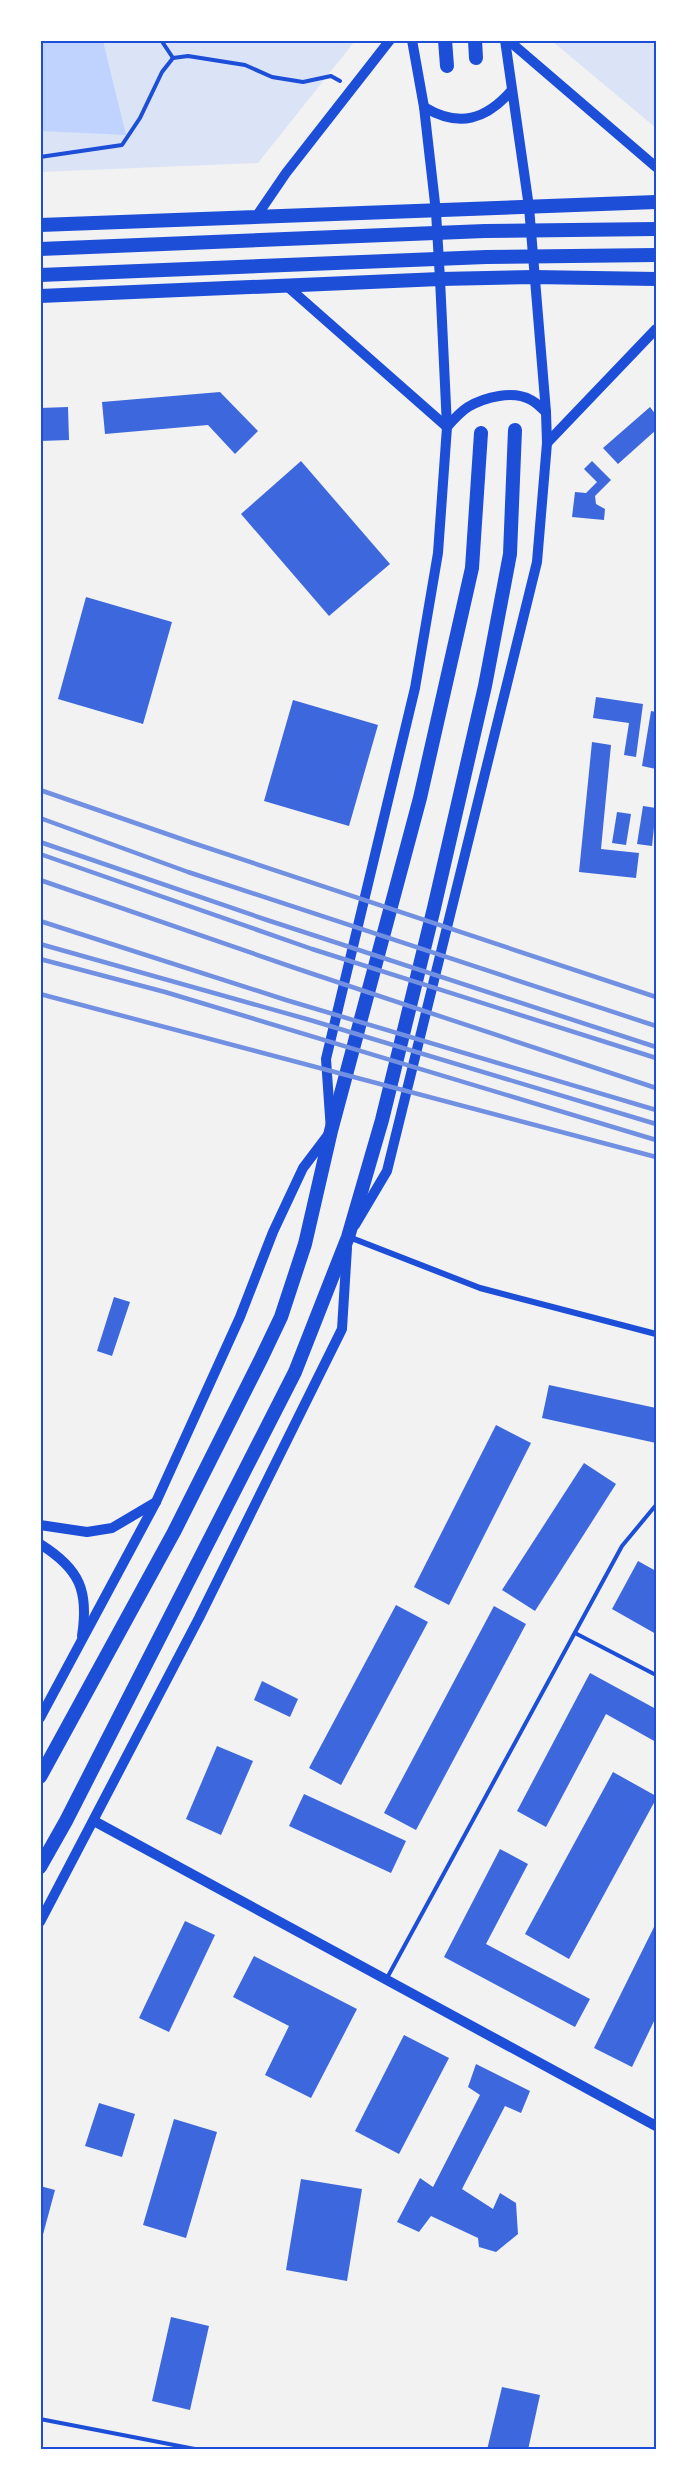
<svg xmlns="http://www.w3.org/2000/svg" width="697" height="2490" viewBox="0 0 697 2490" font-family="'Work Sans',sans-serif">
  <rect width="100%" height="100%" fill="#f2f2f2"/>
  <g fill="#dbe4f7">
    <path d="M40 41H355L258 163 41 172Z"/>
    <path d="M552 41H656V128Z"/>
  </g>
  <path fill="#bfd3fe" d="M41 41H103L126 135 41 131Z"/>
  <g fill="#3d67dc">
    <path d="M220 392 258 431 235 454 208 425 105 434 102 402Z"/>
    <path d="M68 407 69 440 40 441V408Z"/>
    <path d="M650 407 656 415V430L618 464 603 448Z"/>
    <path d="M301 461 390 564 329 616 241 514Z"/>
    <path d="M592 461 611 480 595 496 596 504 605 509 604 520 572 517 575 492 586 493 597 482 584 469Z"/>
    <path d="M86 597 172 622 143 724 58 699Z"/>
    <path d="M596 697 643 704 636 757 624 755 629 723 593 718Z"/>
    <path d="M293 700 378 725 349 826 264 801Z"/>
    <path d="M651 711 656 712V769L642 766Z"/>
    <path d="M592 742 611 745 601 849 639 853 636 878 579 872Z"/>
    <path d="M643 806 656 808 652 846 637 844Z"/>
    <path d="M617 812 631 814 626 845 612 843Z"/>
    <path d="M114 1297 130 1302 112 1356 97 1351Z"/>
    <path d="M549 1385 656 1408V1443L542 1418Z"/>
    <path d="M496 1425 531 1443 449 1605 414 1587Z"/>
    <path d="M584 1463 616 1484 535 1611 502 1590Z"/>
    <path d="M638 1561 656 1571V1634L612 1609Z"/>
    <path d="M396 1605 428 1622 341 1785 309 1768Z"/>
    <path d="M494 1606 526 1624 416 1830 384 1813Z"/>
    <path d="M590 1673 656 1709V1742L606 1714 546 1827 517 1811Z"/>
    <path d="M262 1681 298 1699 290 1717 254 1700Z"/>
    <path d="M217 1746 253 1761 221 1835 186 1819Z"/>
    <path d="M613 1772 656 1796V1799L569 1959 525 1934Z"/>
    <path d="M304 1794 406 1841 391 1873 289 1826Z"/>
    <path d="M500 1849 528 1864 486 1944 590 1999 575 2027 444 1957Z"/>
    <path d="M185 1921 215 1935 169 2032 139 2018Z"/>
    <path d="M656 1923V2017L632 2067 594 2048Z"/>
    <path d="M254 1956 357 2009 311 2098 265 2075 289 2026 233 1997Z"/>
    <path d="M404 2035 449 2058 399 2154 355 2131Z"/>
    <path d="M476 2064 530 2091 521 2113 505 2106 462 2189 493 2209 500 2193 516 2203 518 2234 496 2252 479 2247 478 2238 431 2216 419 2232 397 2222 420 2178 433 2187 480 2095 468 2087Z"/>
    <path d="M99 2103 135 2114 122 2157 85 2146Z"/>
    <path d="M174 2119 217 2132 186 2238 143 2225Z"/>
    <path d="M301 2179 362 2189 347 2281 286 2270Z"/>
    <path d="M40 2186 55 2190 41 2242H40Z"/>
    <path d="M171 2317 209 2326 190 2410 152 2401Z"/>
    <path d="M502 2387 540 2395 528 2450H487Z"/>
  </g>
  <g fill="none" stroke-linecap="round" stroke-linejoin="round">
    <g stroke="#1d4ed8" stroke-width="4">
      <path d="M161 40 173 58"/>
      <path d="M40 157 122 145 140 118 162 72 173 58 188 56 245 65 272 77 303 82 331 76 340 81"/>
    </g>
    <g stroke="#1d4ed8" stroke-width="4">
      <path d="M575 1633 656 1675"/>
      <path d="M387 1978 622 1546 656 1505"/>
      <path d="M40 2419 200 2450"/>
    </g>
    <path stroke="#1d4ed8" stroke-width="6" d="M349 1237 480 1288 656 1334"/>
    <g stroke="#1d4ed8" stroke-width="10">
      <path d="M508 40 656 167"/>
      <path d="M424 107C459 128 486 120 512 90"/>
      <path d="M256 217 286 173 390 40"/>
      <path d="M288 287 447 427C453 420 460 412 468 407 485 397 513 390 531 400 537 403 541 408 546 412"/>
      <path d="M547 443 656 329"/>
      <path d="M355 1225 387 1171 537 562 547 443 546 412 529 207 505 40"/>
      <path d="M40 1525 87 1532 112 1528 156 1502"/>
      <path d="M40 1544C80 1569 89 1591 82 1636"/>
      <path d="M40 1718 156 1502 240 1317 273 1232 303 1168 331 1131 326 1059 415 688 438 553 447 427 440 279 436 212 424 107 412 40"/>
      <path d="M94 1821 656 2126"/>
      <path d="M40 1922 199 1618 342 1329 347 1248"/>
    </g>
    <g stroke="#1d4ed8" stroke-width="14">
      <path d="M445 40 447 66"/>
      <path d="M475 40 476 58"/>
      <path d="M40 225 656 202"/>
      <path d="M40 249 485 231 656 229"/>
      <path d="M40 275 486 257 656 255"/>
      <path d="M40 296 440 279 533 277 656 279"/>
      <path d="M40 1777 174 1532 261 1359 281 1317 305 1244 331 1131 420 798 472 568 481 433"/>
      <path d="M40 1867 66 1821 295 1372 348 1237 382 1120 434 908 485 686 510 554 515 430"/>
    </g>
    <g stroke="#7290e2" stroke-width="4.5">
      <path d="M40 790 193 843 656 997"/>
      <path d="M40 818 188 872 656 1026"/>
      <path d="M40 842 267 920 656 1047"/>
      <path d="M40 854 312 949 656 1058"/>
      <path d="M40 880 301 970 656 1088"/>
      <path d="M40 921 286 1000 656 1110"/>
      <path d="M40 944 310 1020 656 1124"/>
      <path d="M40 959 165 992 656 1140"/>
      <path d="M40 994 656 1157"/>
    </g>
  </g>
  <rect width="697" height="2490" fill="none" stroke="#ffffff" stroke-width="84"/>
  <rect x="42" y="42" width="613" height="2406" fill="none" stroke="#1d4ed8" stroke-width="2"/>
</svg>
